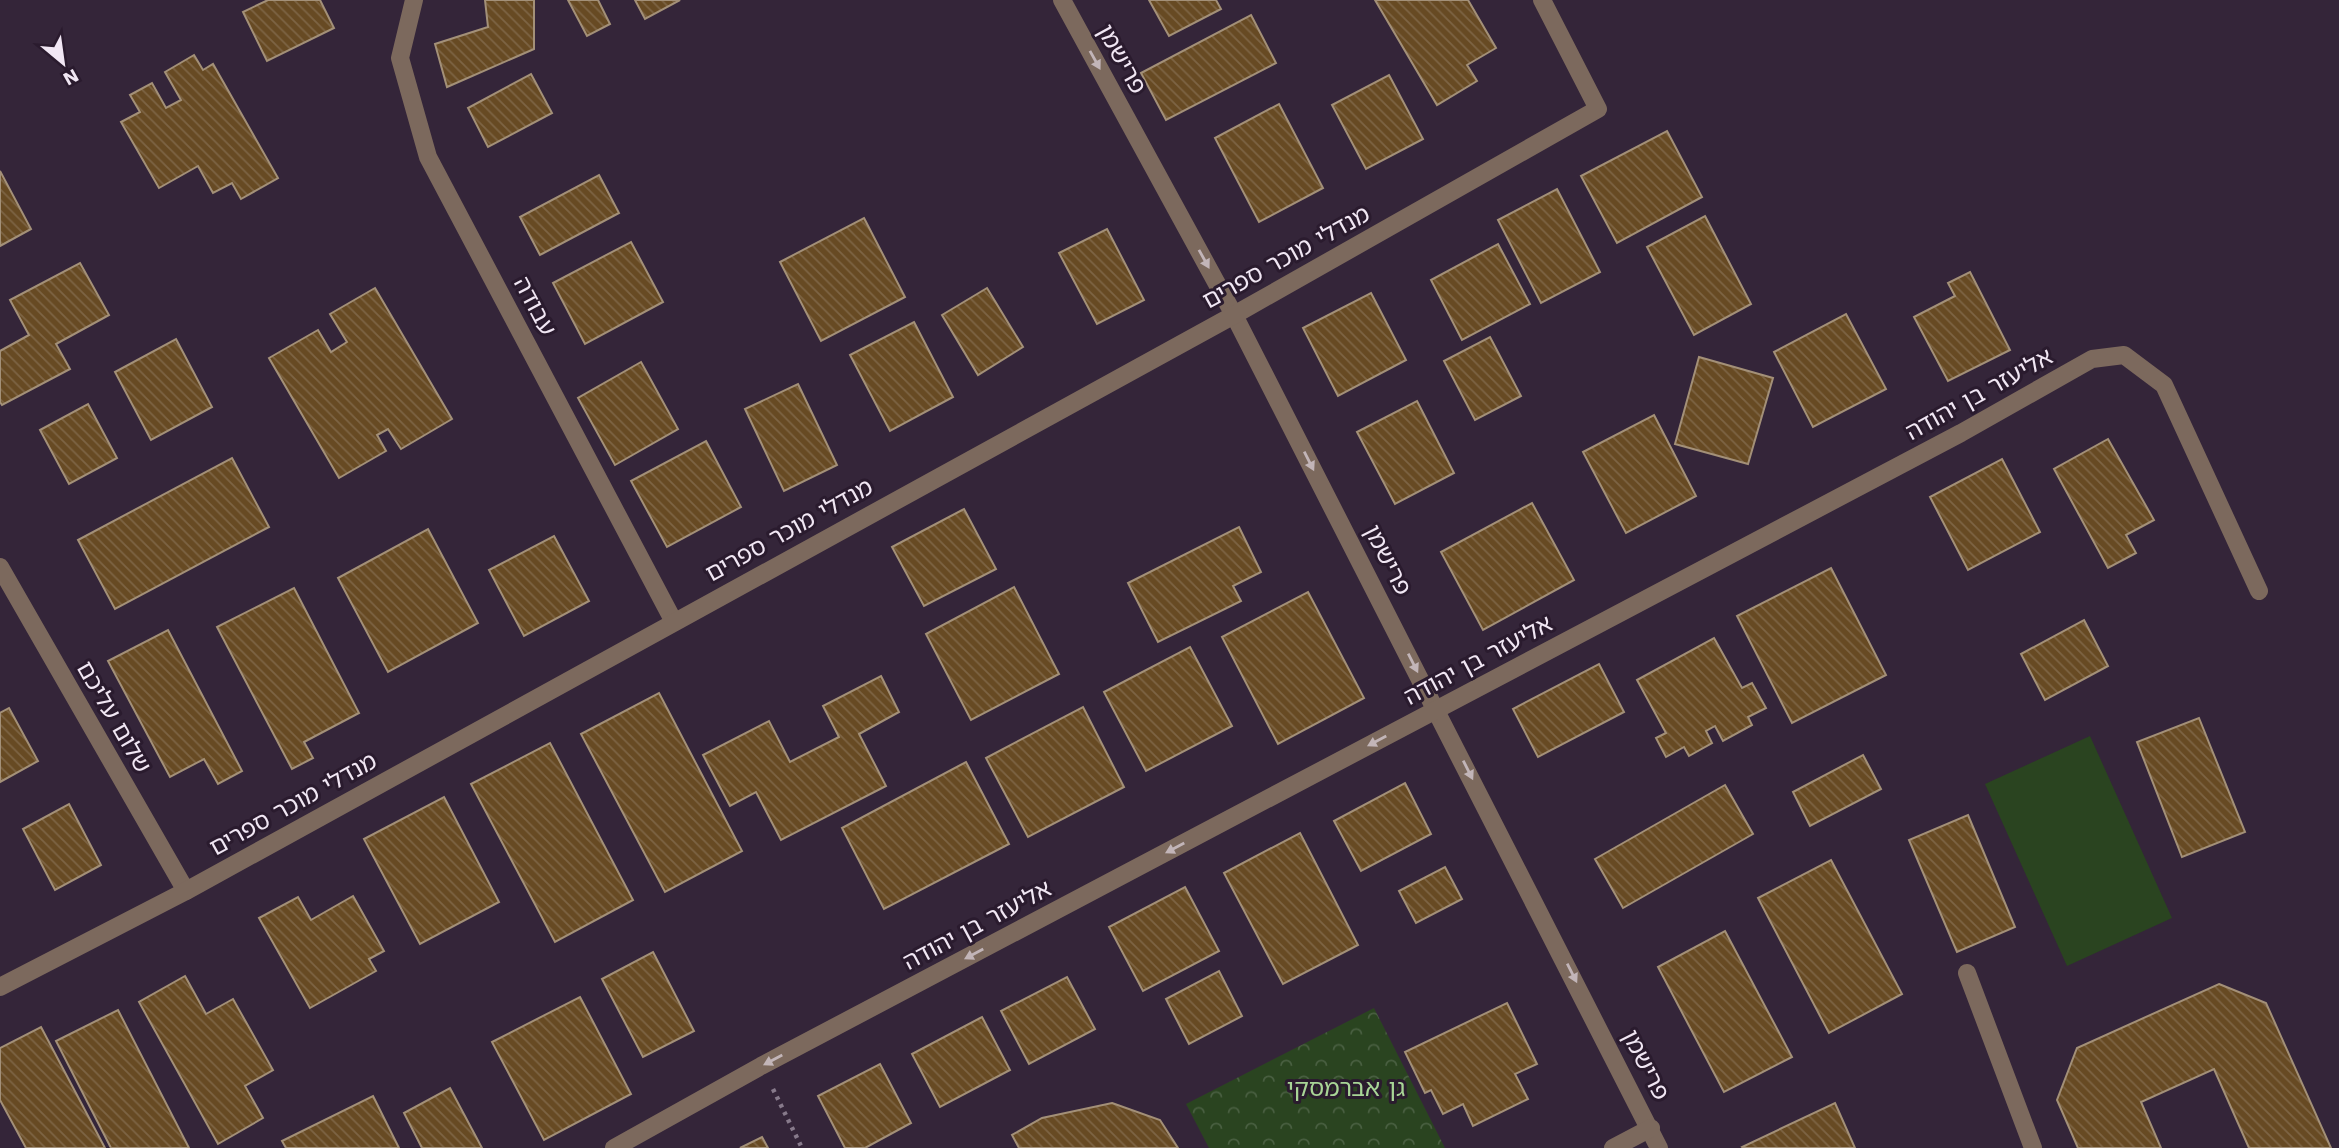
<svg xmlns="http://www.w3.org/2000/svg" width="2339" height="1148" viewBox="0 0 2339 1148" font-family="'Work Sans','Noto Sans Hebrew',sans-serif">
  <defs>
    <pattern id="park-crowns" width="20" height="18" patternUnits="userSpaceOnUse" patternTransform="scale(1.75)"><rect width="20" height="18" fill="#2a4420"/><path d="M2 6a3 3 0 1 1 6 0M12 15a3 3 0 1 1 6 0" fill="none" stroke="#495f41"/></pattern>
    <pattern id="building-back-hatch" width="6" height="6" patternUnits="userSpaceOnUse" patternTransform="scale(1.75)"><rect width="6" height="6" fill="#674a23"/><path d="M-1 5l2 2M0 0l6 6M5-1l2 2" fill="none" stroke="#7d6444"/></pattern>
  </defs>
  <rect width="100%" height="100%" fill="#342539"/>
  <path fill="url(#park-crowns)" d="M1374 1008 1445 1148H1209L1186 1104Z"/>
  <path fill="#2a4420" d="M2090 736 2172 918 2067 966 1985 784Z"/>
  <g fill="url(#building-back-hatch)" stroke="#a39078" stroke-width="2">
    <path d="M268 0H320L334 28 267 61 243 12Z"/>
    <path d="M485 0H534V49L447 87 435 44 488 27Z"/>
    <path d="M568 0H598L610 24 587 36Z"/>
    <path d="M635 0H680L645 19Z"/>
    <path d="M1149 0H1216L1221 9 1169 36Z"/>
    <path d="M1375 0H1468L1496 48 1467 65 1477 81 1437 105Z"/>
    <path d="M1251 15 1276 63 1166 120 1141 73Z"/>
    <path d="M194 55 203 70 213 64 278 178 241 199 232 183 213 193 198 166 159 188 121 122 140 112 130 95 152 83 166 108 181 100 165 72Z"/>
    <path d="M531 74 552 113 488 147 468 108Z"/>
    <path d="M1389 75 1423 139 1366 169 1332 105Z"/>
    <path d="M1279 104 1323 188 1259 222 1215 138Z"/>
    <path d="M1667 131 1702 197 1617 243 1581 176Z"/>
    <path d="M0 171 31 229 0 246Z"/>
    <path d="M599 175 619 213 540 255 520 217Z"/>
    <path d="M1557 189 1600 272 1541 303 1498 220Z"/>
    <path d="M1705 216 1751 304 1694 335 1647 247Z"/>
    <path d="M864 218 905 297 821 341 780 262Z"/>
    <path d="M1107 229 1144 300 1097 324 1059 253Z"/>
    <path d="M631 242 663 302 585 344 553 283Z"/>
    <path d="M1498 244 1530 304 1462 340 1431 280Z"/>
    <path d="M80 263 109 315 56 344 70 369 2 405 0 402V351L29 335 10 300Z"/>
    <path d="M1970 272 2010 350 1948 381 1914 317 1955 296 1948 283Z"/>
    <path d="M375 288 452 419 401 449 388 429 377 435 386 451 339 478 269 358 318 330 331 352 347 342 330 314Z"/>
    <path d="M987 288 1023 347 978 375 942 315Z"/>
    <path d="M1371 293 1406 360 1338 396 1303 328Z"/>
    <path d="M1846 314 1886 389 1813 427 1774 352Z"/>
    <path d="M914 322 953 397 890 431 850 355Z"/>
    <path d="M1490 337 1521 396 1475 420 1444 361Z"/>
    <path d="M176 339 212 407 151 440 115 372Z"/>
    <path d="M1699 357 1773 378 1748 464 1675 444Z"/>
    <path d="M641 362 678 429 615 465 578 398Z"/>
    <path d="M798 384 837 465 784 491 745 409Z"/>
    <path d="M1417 401 1454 473 1395 504 1357 432Z"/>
    <path d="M88 404 117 458 69 484 40 430Z"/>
    <path d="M1654 415 1696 496 1626 533 1583 452Z"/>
    <path d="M2108 439 2154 520 2126 535 2136 553 2108 568 2054 469Z"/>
    <path d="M706 441 741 507 667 547 631 481Z"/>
    <path d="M232 458 269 527 115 609 78 540Z"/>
    <path d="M2002 459 2040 532 1968 570 1930 497Z"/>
    <path d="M1532 503 1574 580 1483 630 1441 552Z"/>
    <path d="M964 509 996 569 924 606 892 547Z"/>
    <path d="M1239 527 1261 572 1233 586 1241 601 1158 642 1128 583Z"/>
    <path d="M428 529 478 623 388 672 338 578Z"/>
    <path d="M554 536 589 601 524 636 489 570Z"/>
    <path d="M1831 568 1886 675 1792 723 1737 616Z"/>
    <path d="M1014 587 1059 674 971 720 926 634Z"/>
    <path d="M294 588 359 713 304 742 313 758 292 769 217 627Z"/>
    <path d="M1308 592 1364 698 1278 744 1222 637Z"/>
    <path d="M2084 620 2108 666 2045 700 2021 654Z"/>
    <path d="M168 630 242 771 218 784 204 759 170 777 108 661Z"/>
    <path d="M1714 638 1742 688 1752 683 1766 708 1748 717 1752 725 1723 741 1715 726 1706 731 1712 743 1689 756 1684 747 1666 757 1656 738 1666 733 1637 680Z"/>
    <path d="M1190 647 1232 726 1146 771 1104 692Z"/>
    <path d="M1599 664 1624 712 1538 757 1513 709Z"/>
    <path d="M881 676 899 712 859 734 886 786 781 840 756 792 730 806 703 755 769 721 790 762 839 737 823 706Z"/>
    <path d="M659 693 742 851 665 892 581 734Z"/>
    <path d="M1083 707 1124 787 1028 837 986 758Z"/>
    <path d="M9 708 38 761 0 782V713Z"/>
    <path d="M2199 718 2245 832 2182 857 2137 742Z"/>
    <path d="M550 743 633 900 555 942 471 784Z"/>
    <path d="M1863 755 1881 789 1810 826 1793 792Z"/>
    <path d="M966 762 1009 844 884 909 842 828Z"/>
    <path d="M1405 783 1431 834 1361 871 1334 821Z"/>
    <path d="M1725 785 1753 834 1623 908 1595 859Z"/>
    <path d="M444 797 499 902 420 944 364 839Z"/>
    <path d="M69 804 101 865 55 890 23 829Z"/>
    <path d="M1968 815 2015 927 1957 952 1909 840Z"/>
    <path d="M1300 833 1358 945 1283 984 1224 873Z"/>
    <path d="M1831 860 1902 994 1829 1033 1758 898Z"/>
    <path d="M1445 867 1462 899 1416 923 1399 891Z"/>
    <path d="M1185 887 1219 951 1143 991 1109 927Z"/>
    <path d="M353 896 384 951 369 959 376 971 310 1008 259 918 298 897 311 920Z"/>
    <path d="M1725 931 1792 1057 1724 1092 1658 967Z"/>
    <path d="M653 952 694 1031 643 1057 602 979Z"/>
    <path d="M1219 971 1242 1016 1189 1044 1166 999Z"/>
    <path d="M185 976 206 1014 233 999 273 1070 245 1086 263 1118 218 1144 139 1002Z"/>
    <path d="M1067 977 1095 1029 1029 1064 1001 1011Z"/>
    <path d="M2219 984 2266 1003 2331 1148H2249L2214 1069 2141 1102 2161 1148H2078L2057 1100 2077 1048Z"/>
    <path d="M580 997 631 1094 544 1140 492 1042Z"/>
    <path d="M1507 1003 1537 1064 1515 1074 1528 1099 1473 1126 1463 1104 1443 1114 1431 1090 1425 1093 1405 1052Z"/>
    <path d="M118 1010 189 1148H111L56 1041Z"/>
    <path d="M982 1017 1010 1070 940 1107 912 1054Z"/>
    <path d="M41 1027 105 1148H26L0 1100V1048Z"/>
    <path d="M880 1064 911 1123 865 1148H845L818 1096Z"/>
    <path d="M450 1088 482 1148H422L404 1113Z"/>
    <path d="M373 1096 399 1148H286L282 1141Z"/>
    <path d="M1112 1103 1160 1120 1178 1148H1019L1012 1135 1042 1118Z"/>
    <path d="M1835 1103 1855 1148H1743L1742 1147Z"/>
    <path d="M762 1137 768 1148H740Z"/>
  </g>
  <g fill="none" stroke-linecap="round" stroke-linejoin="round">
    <path stroke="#877a8b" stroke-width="4.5" stroke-dasharray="3.5 5" stroke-linecap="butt" d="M773 1089 802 1148"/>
    <g stroke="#7c695d" stroke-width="18">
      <path d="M414 0 400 58 428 157 674 622"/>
      <path d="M1062 0 1234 315 1659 1148"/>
      <path d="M0 567 186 891"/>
      <path d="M1967 973 2033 1148"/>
      <path d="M0 987 186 891 1234 315 1598 109 1542 0"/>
      <path d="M614 1148 761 1066 1961 433 2092 359 2124 355 2164 385 2259 591"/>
      <path d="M1613 1148 1651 1128"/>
    </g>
  </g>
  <defs><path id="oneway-solid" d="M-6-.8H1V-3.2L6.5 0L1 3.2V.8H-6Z" transform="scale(1.75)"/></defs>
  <g fill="#c2b5b8">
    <use href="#oneway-solid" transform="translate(1095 60) rotate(61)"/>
    <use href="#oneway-solid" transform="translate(1204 259) rotate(61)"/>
    <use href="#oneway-solid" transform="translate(1309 461) rotate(63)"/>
    <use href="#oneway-solid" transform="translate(1413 663) rotate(63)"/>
    <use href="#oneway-solid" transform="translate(1377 741) rotate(152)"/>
    <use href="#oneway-solid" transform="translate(1468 770) rotate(63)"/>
    <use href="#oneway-solid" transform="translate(1175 848) rotate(152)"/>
    <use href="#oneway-solid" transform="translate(974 954) rotate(152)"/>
    <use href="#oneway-solid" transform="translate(1572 973) rotate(63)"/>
    <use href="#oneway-solid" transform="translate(773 1060) rotate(152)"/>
  </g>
  <g text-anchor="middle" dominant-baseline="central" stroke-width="6" stroke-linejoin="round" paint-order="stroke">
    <g font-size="24" fill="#f1e7f4" stroke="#2a1b2e">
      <text transform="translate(1122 59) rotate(61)">פרישמן</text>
      <text transform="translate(1286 257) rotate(-29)">מנדלי מוכר ספרים</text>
      <text transform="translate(535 306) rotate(62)">עבודה</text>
      <text transform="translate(1979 394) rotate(-29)">אליעזר בן יהודה</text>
      <text transform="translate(789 530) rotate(-29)">מנדלי מוכר ספרים</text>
      <text transform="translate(1388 560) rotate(63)">פרישמן</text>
      <text transform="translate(1478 660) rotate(-28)">אליעזר בן יהודה</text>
      <text transform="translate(114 717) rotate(60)">שלום עליכם</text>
      <text transform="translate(293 804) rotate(-29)">מנדלי מוכר ספרים</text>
      <text transform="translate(977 925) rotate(-28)">אליעזר בן יהודה</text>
      <text transform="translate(1646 1065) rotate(63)">פרישמן</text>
    </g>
    <g font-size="24" fill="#a8d596" stroke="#2a1b2e">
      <text x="1346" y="1088">גן אברמסקי</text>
    </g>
  </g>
  <g transform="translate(63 63) rotate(151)" stroke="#2a1b2e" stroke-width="5" paint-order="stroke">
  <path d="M0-5L12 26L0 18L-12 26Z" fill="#f1e7f4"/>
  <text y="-10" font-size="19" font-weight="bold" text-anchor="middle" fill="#f1e7f4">N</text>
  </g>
</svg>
